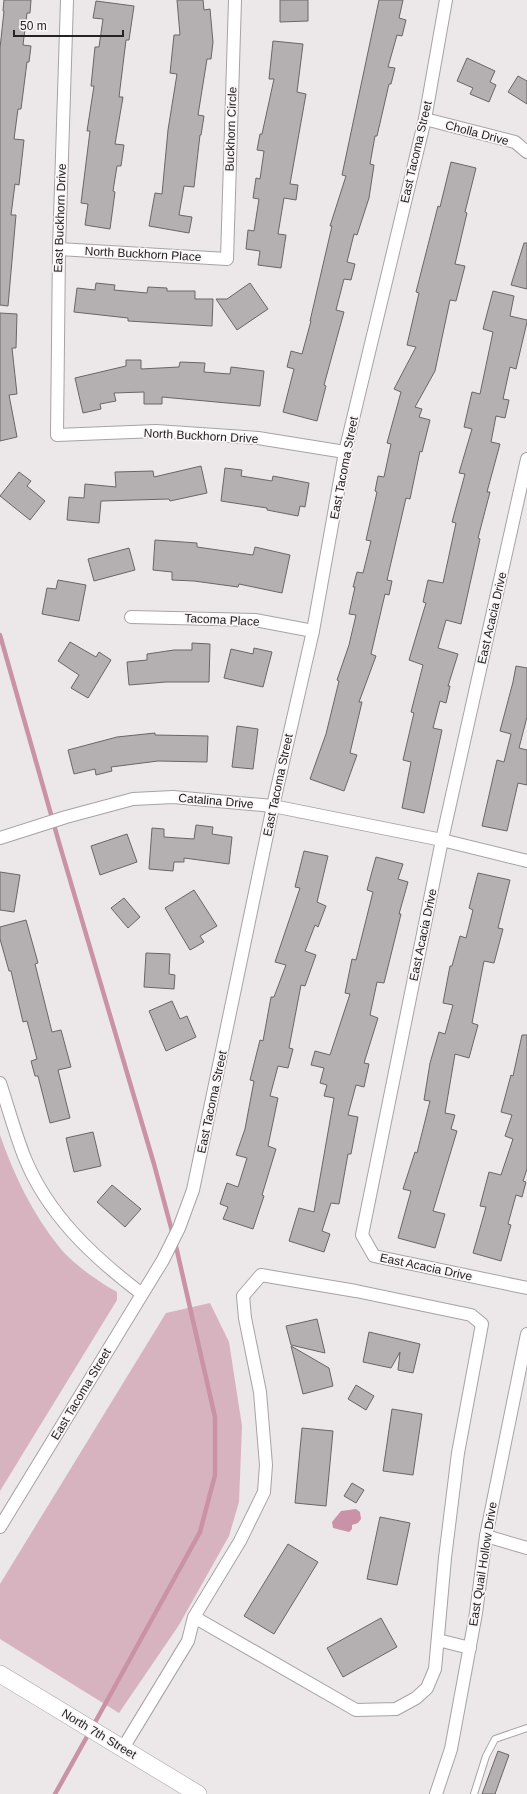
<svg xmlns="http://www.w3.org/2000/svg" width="527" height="1794" viewBox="0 0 527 1794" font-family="Helvetica,sans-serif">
  <rect width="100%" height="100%" fill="#ece8e9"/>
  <g fill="#d7b3bf">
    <path d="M0 1135C14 1175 33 1215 60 1248 73 1264 99 1282 117 1292V1300L0 1491Z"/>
    <path d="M210 1303 229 1342 242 1426 239 1502 229 1536 179 1625 119 1713 0 1639V1584L166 1313Z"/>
  </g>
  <path fill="#ca92a6" d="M356 1509 360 1512 361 1519 358 1523 352 1525V1529L349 1532 333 1528 332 1522 341 1511Z"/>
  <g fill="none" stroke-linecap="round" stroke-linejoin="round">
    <g stroke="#ca92a6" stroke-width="4.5">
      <path d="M0 635 60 846 154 1164 173 1235"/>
      <path d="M93 1726 200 1532 215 1475V1417L175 1242"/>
      <path d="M55 1794 89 1733"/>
    </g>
  </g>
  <g fill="#b4afb1" stroke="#6a6667">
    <path d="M4 0H31L30 13H27L23 45 31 46 29 62H27L21 109H18L14 139 24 140 19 185 15 184 11 215H16L8 306 0 305V48L4 11H3Z"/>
    <path d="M177 0H203L204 10 210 9 213 42 211 59H207L198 115 204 116 201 135H200L194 187 184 186 179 215 192 217 189 233 149 226 155 193 162 194 168 130 177 74 170 73 174 35H180Z"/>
    <path d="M280 0H308V21L280 22Z"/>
    <path d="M379 0H403L399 18 406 20 402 36 397 35 388 67 395 68 391 84H389L377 136H375L370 164 374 165 369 198 357 235 354 234 347 262 355 264 351 280 344 279 336 310 344 312 324 385 326 386 317 421 283 412 294 369 287 367 291 351 302 354 311 321H310L332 226H330L346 176 342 175Z"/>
    <path d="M96 1 134 6 129 40H126L119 97H123L115 144 124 145 121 166H117L113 191 115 192 110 229 85 225 88 204 81 203 90 131H87L94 86H91L95 47H99L103 19 93 18Z"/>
    <path d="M273 41 303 44 297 92 306 94 290 184 298 185 296 200 284 198 278 234 286 235 281 268 258 265 260 251 246 249 248 230 254 231 259 199 253 198 256 178 260 179 264 151 257 150 260 134H262L274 79H269Z"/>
    <path d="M467 58 495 71 490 82 496 85 489 102 470 94 473 88 457 81Z"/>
    <path d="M518 76 527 81V104L508 92Z"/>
    <path d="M451 162 476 168 465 212 467 213 455 264 465 266 456 301 450 300 435 371 415 407 422 409 419 417 430 420 422 452 420 451 410 499 406 498 387 580 392 581 389 595 385 594 371 654 376 656 359 702H362L350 753 357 755 344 791 310 779 326 734 339 681 337 680 349 645 356 615 349 614 355 587H353L357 572 363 573 371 541 366 540 377 492 375 491 378 476 384 477 391 444 387 443 401 392 394 389 416 347 407 345 419 293 416 292 438 206 440 207Z"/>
    <path d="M524 243H527V289L511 285Z"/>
    <path d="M96 283 115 285 114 290 147 293 148 287 167 288V291H195V299H213L212 326 128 321V318L74 312 77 288 95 290Z"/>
    <path d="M250 283 268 309 237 330 216 299H227Z"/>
    <path d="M493 291 514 296 510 316 527 320V322L516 369 510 367 503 399 509 400 505 418 496 416 491 442 500 444 487 492H490L478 538 480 539 461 624 446 620 438 648 458 654 448 686H450L446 703 440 701 433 728 442 730 424 813 402 808 411 762 403 760 414 713 411 712 423 665 409 660 426 603 423 602 428 580 443 583 456 523 452 522 465 474 459 473 472 429 464 427 472 392 480 394 493 332 483 329Z"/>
    <path d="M0 313 17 314 16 348H12L17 394 9 395 17 437 0 441Z"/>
    <path d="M126 360H141V369L179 367 180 362 205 363 204 372 230 374 231 367 264 371 260 406 162 397V404H144V392L114 393 116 401 100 404 101 409 83 413 75 378 126 366Z"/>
    <path d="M201 466 207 493 170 501 169 499 101 501 99 523 67 520 69 497 84 498 85 484 116 487 115 472 153 471 154 477Z"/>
    <path d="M225 468 242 470 241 476 272 481 273 476 309 483 305 507 300 506 298 516 267 510V508L221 501Z"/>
    <path d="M19 472 31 481 27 486 45 501 30 520 0 496Z"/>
    <path d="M155 540 197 543V547L253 555 255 547 290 555 282 593 239 584 238 587 194 581 172 580V572L153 570Z"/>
    <path d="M129 548 135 570 94 581 88 559Z"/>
    <path d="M58 580 86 585 79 621 42 614 47 588 56 589Z"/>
    <path d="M70 642 96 657 99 652 111 660 88 698 71 688 79 675 58 661Z"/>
    <path d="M192 643 210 644 209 682H166L129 685 127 662 147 660V654L174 650H192Z"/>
    <path d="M254 648 272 652 263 687 224 678 231 649 253 654Z"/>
    <path d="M516 666 527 668V717L519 748 527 750V785L518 783 507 831 482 826 497 760 504 762 511 734 500 731 513 682Z"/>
    <path d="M237 726 258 729 253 769 232 767Z"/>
    <path d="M155 733V735L208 736 207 762 158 761 111 767 112 771 96 775 95 769 74 774 68 750 117 737Z"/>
    <path d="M196 825 213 827 212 834 232 837 229 864 184 858V862H174L173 871 149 869 152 828 164 829V837L194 839Z"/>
    <path d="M127 834 137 862 100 875 91 846Z"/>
    <path d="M304 851 328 856 317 902 326 906 318 927 315 925 305 951 316 955 305 986 301 985 289 1048 293 1049 288 1068 278 1066 270 1096 278 1098 268 1146 276 1149 262 1195 264 1196 253 1229 223 1219 228 1207 220 1204 227 1183 238 1187 247 1158 236 1155 245 1129 254 1081 250 1080 260 1040 263 1041 271 997H274L286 965 275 962 300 888 295 887Z"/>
    <path d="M376 857 403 864 398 879 408 882 399 914H401L384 983 377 982 370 1015 378 1018 364 1063 369 1064 364 1087 356 1085 348 1115 358 1117 351 1154H348L339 1204 331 1203 322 1231 330 1234 324 1252 289 1241 299 1208 314 1212 334 1098 324 1096 327 1085 320 1083 324 1068 311 1065 315 1051 330 1055 350 994 345 993 352 959 356 960 373 892 367 890Z"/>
    <path d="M0 872 20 875 14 912 0 910Z"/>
    <path d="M478 873 510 880 498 928 503 929 494 963 484 961 472 1023 478 1025 469 1058 455 1054 445 1113 455 1115 451 1129 457 1131 433 1211 445 1214 435 1248 398 1238 411 1191 403 1189 415 1152 417 1153 430 1101 424 1100 430 1063 439 1032 445 1034 453 1005 443 1003 450 966H452L460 936 466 938 473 910 469 908Z"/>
    <path d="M194 890 217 926 200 936 204 942 190 950 165 908Z"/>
    <path d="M124 898 140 917 128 928 111 908Z"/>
    <path d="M26 920 38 963 35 964 52 1032 61 1030 71 1067 58 1070 70 1118 50 1123 38 1076H35L31 1061 37 1059 27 1021 23 1022 11 971H9L0 939V927Z"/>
    <path d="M146 953 170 954 169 974 175 975 174 989 144 987Z"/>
    <path d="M172 1001 180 1019 187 1016 196 1037 166 1051 149 1011Z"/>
    <path d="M522 1035H527V1169L523 1181 526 1182 522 1197 516 1195 508 1224 511 1225 501 1261 473 1253 486 1207 480 1206 489 1172 501 1175 513 1139 505 1136 512 1115 501 1112 511 1075 513 1076Z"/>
    <path d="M93 1132 101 1166 74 1172 66 1138Z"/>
    <path d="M112 1185 141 1209 125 1227 97 1202Z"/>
    <path d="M317 1319 325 1353 291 1345 286 1326Z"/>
    <path d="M369 1332 420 1344 413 1373 398 1370 400 1352 391 1368 363 1362Z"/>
    <path d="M291 1346 329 1368 333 1386 303 1394Z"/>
    <path d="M356 1385 374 1396 366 1410 348 1399Z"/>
    <path d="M392 1409 422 1414 413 1475 383 1471Z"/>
    <path d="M302 1428 333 1431 326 1506 295 1503Z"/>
    <path d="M352 1483 364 1490 356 1503 344 1496Z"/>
    <path d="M380 1517 410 1523 397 1585 367 1579Z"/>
    <path d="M288 1544 318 1562 274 1634 244 1616Z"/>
    <path d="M381 1618 397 1647 343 1677 327 1648Z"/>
    <path d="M498 1751 509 1755 495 1794H482Z"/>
  </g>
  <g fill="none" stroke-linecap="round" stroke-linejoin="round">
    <g stroke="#a7a3a4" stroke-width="8">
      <path id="lane" d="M474 1794 486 1756 495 1739 527 1728"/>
    </g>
    <g stroke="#a7a3a4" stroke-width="14">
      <g id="street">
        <path d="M67 0 59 249 57 435 156 431 258 438 345 452"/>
        <path d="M425 119 515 142 527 152"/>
        <path d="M59 249 227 259 235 0"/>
        <path d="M527 459 442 840 362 1235 374 1256 527 1288"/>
        <path d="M131 617 255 620 313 631"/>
        <path d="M0 838 66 817 133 799 173 797 273 806 442 840 527 861"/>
        <path d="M0 1083C8 1107 15 1133 24 1156 47 1214 93 1257 142 1294"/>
        <path d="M0 1527 163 1260 179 1228 193 1190 273 806 313 631 345 452 425 119 446 0"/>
        <path d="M486 1536 527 1548"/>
        <path d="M438 1640 470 1648"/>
        <path d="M123 1748 188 1641 194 1617 240 1541 264 1492 266 1465 260 1392 245 1318 243 1296 261 1275 356 1291 471 1315 482 1324 458 1453 445 1558 435 1669 427 1688 416 1698 396 1709 356 1710 194 1617"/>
        <path d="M436 1794 451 1749 476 1613 486 1536 527 1334"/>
      </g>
    </g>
    <g stroke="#a7a3a4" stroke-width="18">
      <path id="secondary" d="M0 1674 198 1794"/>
    </g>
    <use href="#lane" stroke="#fff" stroke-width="6"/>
    <use href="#street" stroke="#fff" stroke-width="12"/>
    <use href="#secondary" stroke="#fff" stroke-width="17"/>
  </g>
  <g text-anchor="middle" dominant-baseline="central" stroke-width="3.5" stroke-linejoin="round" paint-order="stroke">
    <g font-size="12" fill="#242223" stroke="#faf5f7">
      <text transform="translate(231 129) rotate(-88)">Buckhorn Circle</text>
      <text transform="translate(477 133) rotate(15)">Cholla Drive</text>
      <text transform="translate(416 152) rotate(-77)">East Tacoma Street</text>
      <text transform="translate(60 218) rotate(-88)">East Buckhorn Drive</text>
      <text transform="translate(143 254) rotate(3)">North Buckhorn Place</text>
      <text transform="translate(201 436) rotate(3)">North Buckhorn Drive</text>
      <text transform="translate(344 468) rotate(-79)">East Tacoma Street</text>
      <text transform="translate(492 618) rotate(-77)">East Acacia Drive</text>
      <text transform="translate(222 620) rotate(3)">Tacoma Place</text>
      <text transform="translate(278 785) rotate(-78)">East Tacoma Street</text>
      <text transform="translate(216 801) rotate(5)">Catalina Drive</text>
      <text transform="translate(423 935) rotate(-78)">East Acacia Drive</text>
      <text transform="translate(212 1102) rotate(-78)">East Tacoma Street</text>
      <text transform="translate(426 1267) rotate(12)">East Acacia Drive</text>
      <text transform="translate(81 1394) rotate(-59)">East Tacoma Street</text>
      <text transform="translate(483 1564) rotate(-81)">East Quail Hollow Drive</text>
      <text transform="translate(99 1734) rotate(31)">North 7th Street</text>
    </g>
  </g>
  <path d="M14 30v6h109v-6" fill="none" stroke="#242223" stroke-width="2"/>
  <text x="20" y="30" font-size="12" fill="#242223" stroke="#faf5f7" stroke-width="3" paint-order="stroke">50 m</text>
</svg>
